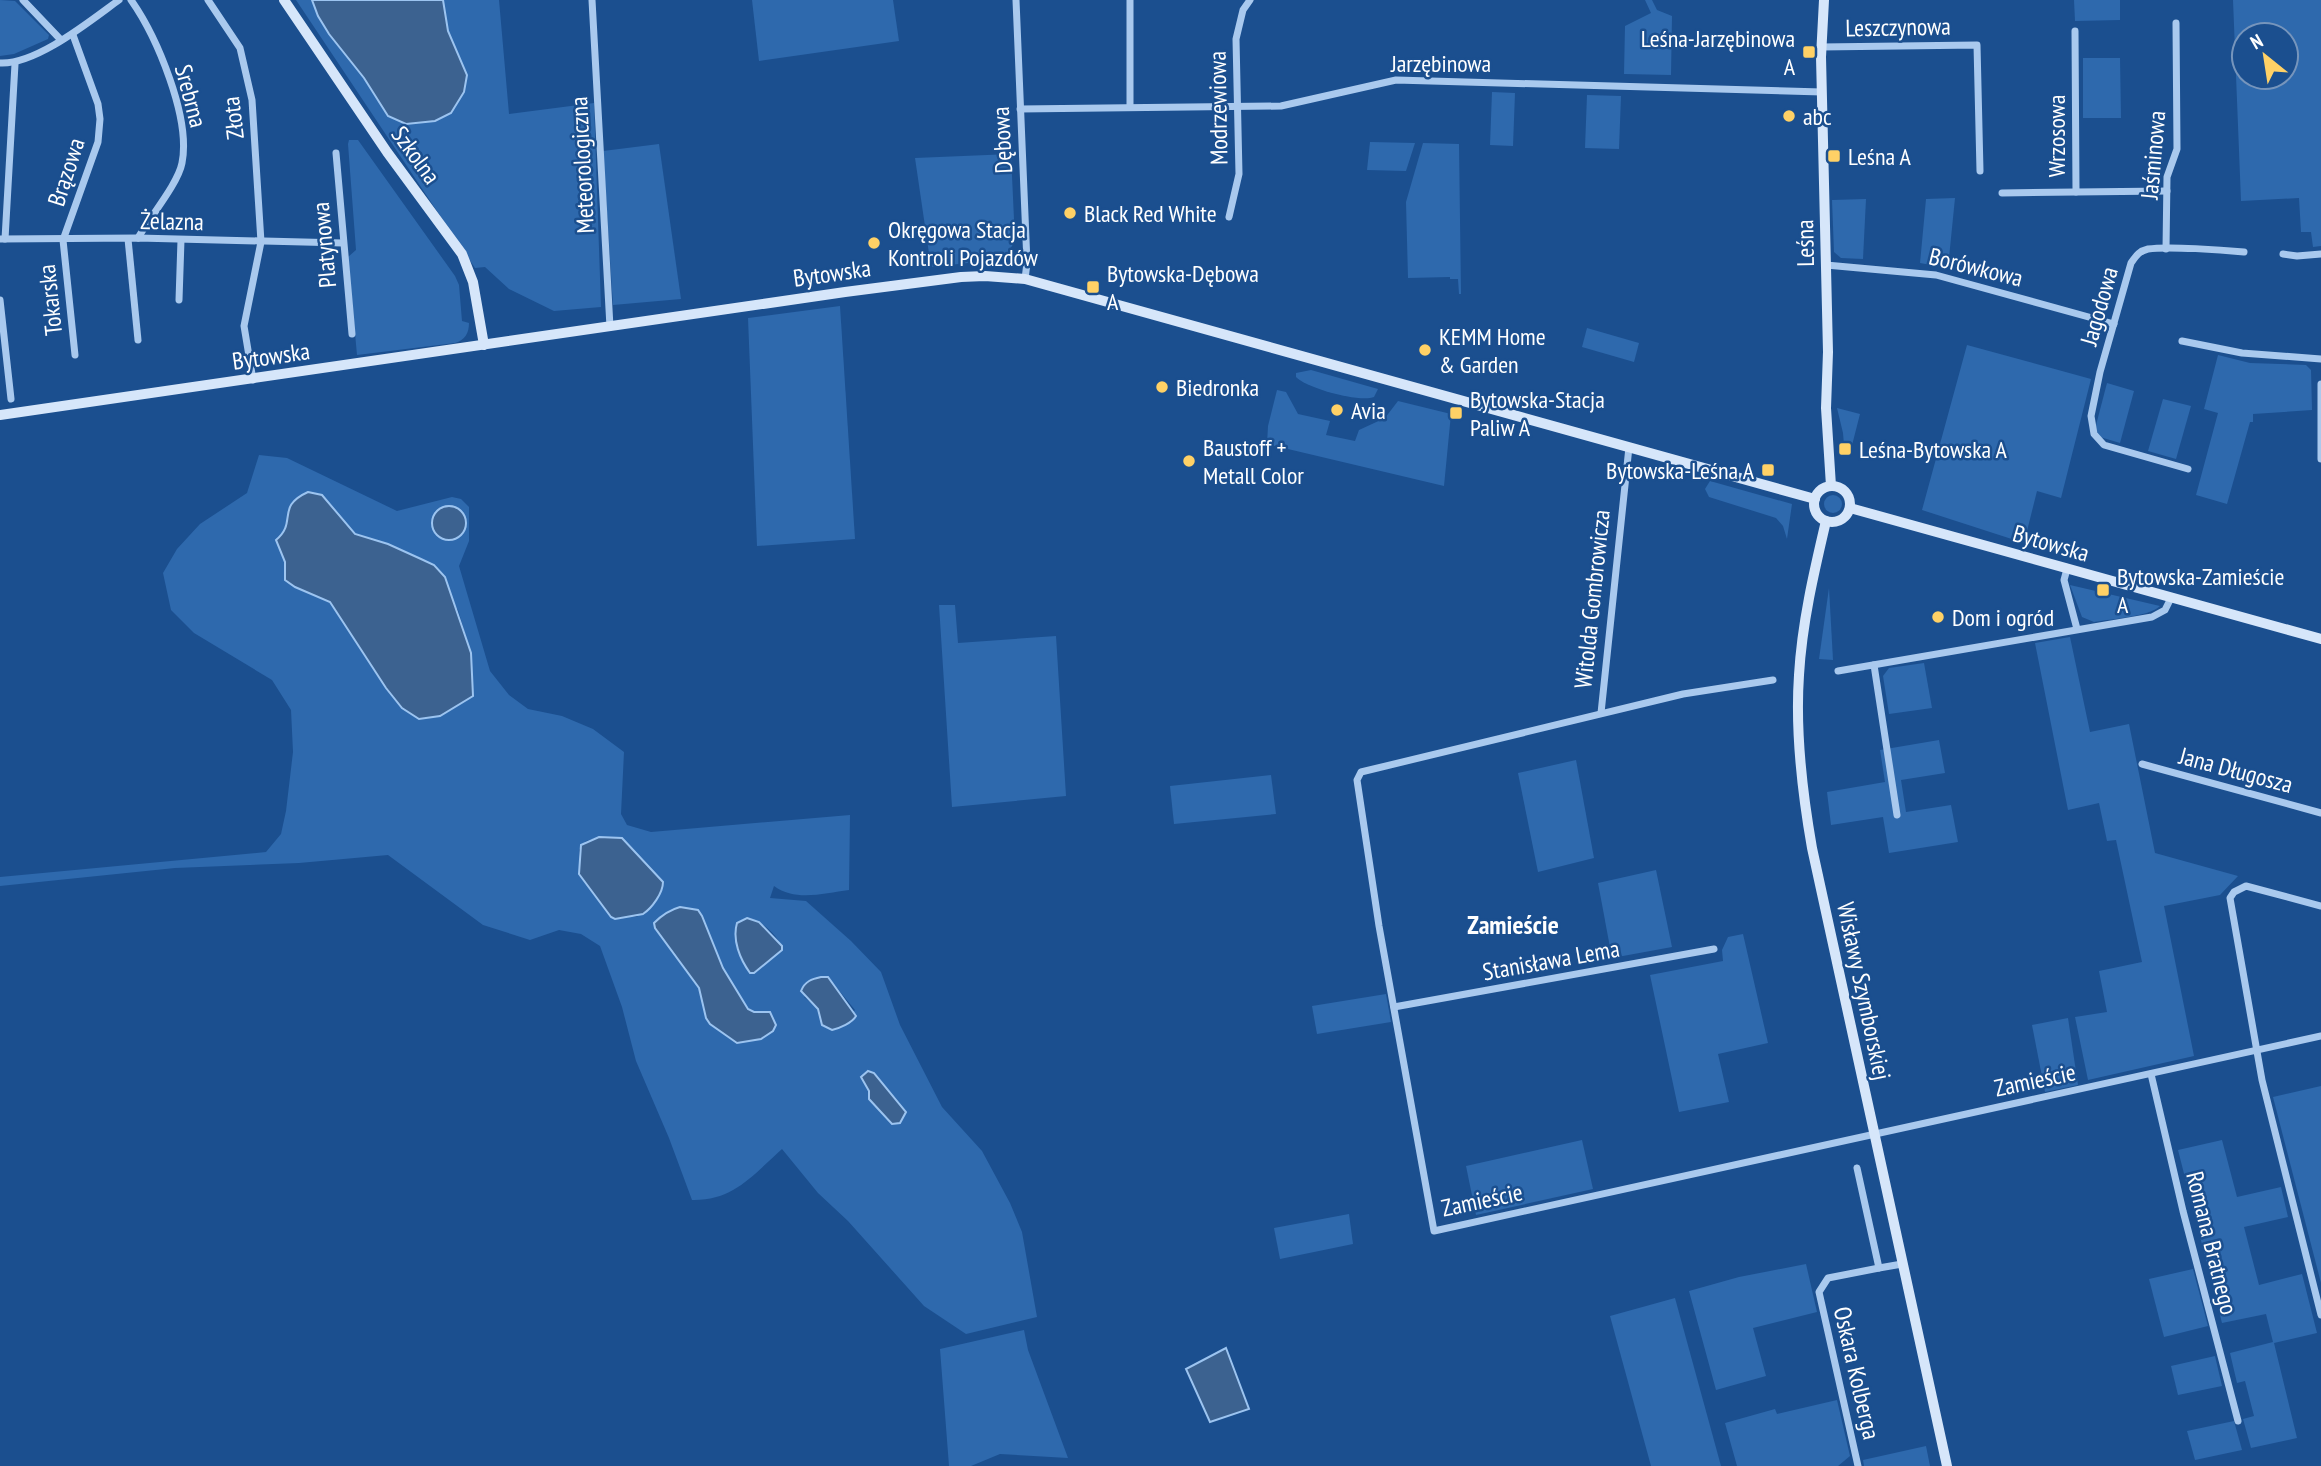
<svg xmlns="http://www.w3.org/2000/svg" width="2321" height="1466" viewBox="0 0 2321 1466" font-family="'PT Sans Narrow',sans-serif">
  <rect width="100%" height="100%" fill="#1b4f8f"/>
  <g fill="#2e69ad" fill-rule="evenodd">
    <path d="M0 0 15 1 49 35 48 39 14 54 0 56Z"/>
    <path d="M296 0H312C323 30 346 52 364 78 373 90 380 104 388 116L467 75 448 31 443 0H499L509 114 594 103 601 307 554 311 509 289 485 267 475 268Z"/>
    <path d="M752 0H893L899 41 759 61Z"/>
    <path d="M1645 0H1652L1657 10 1672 16 1671 75 1624 74 1625 26 1651 13Z"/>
    <path d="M2074 0H2120V20L2075 21Z"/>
    <path d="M2233 0H2321V246L2313 247 2311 232H2301L2299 198 2241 201ZM2244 35H2286V77H2244Z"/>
    <path d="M2083 58H2120L2121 118H2083Z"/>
    <path d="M1492 92 1515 93 1513 146 1490 145Z"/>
    <path d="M1587 95 1621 96 1619 149 1585 148Z"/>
    <path d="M349 140H358L455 276 459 285 462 321 469 323C469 333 465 340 455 343L357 355 348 257 356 250 348 144Z"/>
    <path d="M1370 142 1415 143 1406 171 1367 170Z"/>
    <path d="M1423 143 1459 144 1461 294H1459L1458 279H1450V277L1408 278 1406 202Z"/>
    <path d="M659 144 681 299 613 305 603 151Z"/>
    <path d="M1011 154 1015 241 1004 259 931 267 915 158Z"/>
    <path d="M1955 198 1948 268 1920 263 1926 199Z"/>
    <path d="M1866 199 1863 259 1841 258 1834 252 1832 200Z"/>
    <path d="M840 306 855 539 757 546 748 318Z"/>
    <path d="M1587 328 1639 343 1634 362 1582 347Z"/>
    <path d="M1967 345 2091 379 2061 498 2037 491 2024 543 1922 510Z"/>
    <path d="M2218 355 2250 363 2306 365 2311 370 2312 410 2253 414V422H2250L2227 504 2196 495 2218 413 2204 409Z"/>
    <path d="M1311 370 1378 389 1374 397C1360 403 1306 388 1296 377V373Z"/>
    <path d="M2107 383 2134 391 2120 443 2100 437 2095 429Z"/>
    <path d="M1277 390 1286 392 1298 414 1330 421 1326 435 1355 441 1359 430 1385 418 1398 401 1451 414 1444 486 1267 444 1268 426Z"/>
    <path d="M2163 399 2191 406 2176 459 2148 451Z"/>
    <path d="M1837 408 1860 414 1849 457H1845L1843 433Z"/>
    <path d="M259 455 287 458 397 511 452 497 461 499 469 507V541L459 566 490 671 509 695 528 709 562 716 593 729 624 752 621 814 627 825 651 832 850 815 849 890C824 893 796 902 774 886L770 898 806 901 851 941 881 972 900 1025 942 1107 982 1151 1010 1203 1022 1232 1037 1317 966 1334 924 1306 848 1221 818 1193 782 1149C753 1175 733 1201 692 1200L669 1138 636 1061 622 1007 600 946 581 934 559 930 530 940 483 925 388 855 299 863 175 868 0 886V877L266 852 281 834 286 811 293 752 291 710 272 680 194 633 171 610 163 573 177 549 200 524 247 493ZM308 492 342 518 355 534 421 559 458 610 471 653 473 696 440 716 419 719 402 708 386 688 330 602 295 587 286 580 285 562 276 541C297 522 276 507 308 492ZM599 837 622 838 663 882 637 917H627L580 874 579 850 586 841ZM702 916C714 941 731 999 754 1012L761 1039 737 1043 710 1024 706 1018 699 988 655 928 654 923 658 919ZM747 918C761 920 780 936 782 950L754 973H750L738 948 735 930ZM828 977 855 1010 836 1029 819 1015 818 1009 804 997ZM874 1073 900 1103 892 1124 869 1094Z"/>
    <path d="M1710 481 1792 504 1787 539 1783 526 1776 518 1709 497 1705 489Z"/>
    <circle cx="1833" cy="504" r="9"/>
    <path d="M2070 585 2160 606C2149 617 2110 619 2094 622L2082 617Z"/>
    <path d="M1829 588 1833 660 1819 659Z"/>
    <path d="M939 605H955L958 643 1056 636 1066 796 952 807Z"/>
    <path d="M2070 637 2090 732 2129 724 2155 853 2238 876 2220 895 2164 906 2194 1056 2088 1080 2075 1017 2107 1012 2099 971 2142 962 2116 840 2107 841 2099 803 2068 810 2035 643Z"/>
    <path d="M1924 663 1932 708 1889 714 1883 676 1889 668Z"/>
    <path d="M1939 740 1945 773 1901 780 1906 812 1951 805 1958 842 1889 853 1883 817 1831 825 1827 792 1885 782 1880 750Z"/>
    <path d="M1576 760 1594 858 1538 872 1518 773Z"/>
    <path d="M1271 775 1276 814 1174 824 1170 786Z"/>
    <path d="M1656 870 1672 947 1612 958 1598 883Z"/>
    <path d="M1743 934 1768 1043 1718 1054 1729 1102 1679 1112 1650 975 1723 961 1722 950 1728 937Z"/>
    <path d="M1386 994 1391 1022 1317 1034 1312 1006Z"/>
    <path d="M2068 1018 2078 1085 2045 1092 2032 1025Z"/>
    <path d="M2321 1086V1283L2273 1097Z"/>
    <path d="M1582 1140 1593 1189 1476 1215 1466 1166Z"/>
    <path d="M2222 1140 2237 1197 2281 1187 2288 1217 2244 1227 2259 1285 2302 1274 2317 1333 2274 1343 2297 1438 2251 1448 2243 1419 2254 1416 2245 1381 2237 1383 2230 1353 2273 1342 2266 1314 2222 1323 2178 1150Z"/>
    <path d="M1349 1214 1353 1244 1280 1259 1274 1228Z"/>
    <path d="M1806 1264 1817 1312 1753 1328 1766 1376 1716 1390 1689 1291 1739 1277Z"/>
    <path d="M2193 1269 2208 1326 2164 1337 2149 1279Z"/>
    <path d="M1675 1298 1721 1466H1651L1610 1316Z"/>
    <path d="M1024 1330 1028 1350 1068 1458 1000 1454 971 1466H949L940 1349Z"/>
    <path d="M2215 1356 2222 1386 2178 1395 2171 1366Z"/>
    <path d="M1837 1400 1850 1456 1838 1466H1737L1725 1423 1775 1409 1777 1414Z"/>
    <path d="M2234 1421 2242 1450 2195 1460 2187 1431Z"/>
    <path d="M1926 1446 1930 1466H1864L1863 1460Z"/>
  </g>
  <g fill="#3c6290" stroke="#9cc4f0" stroke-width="2">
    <path d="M312 0H443L448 31 467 75 464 92 451 113 435 121 406 124 388 116 364 78 329 34 318 16Z"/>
    <path d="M308 492 322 495 355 534 388 544 421 559 434 565 445 577 471 653 473 696 440 716 419 719 402 708 386 688 330 602 295 587 285 580V562L276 540C298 522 275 507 308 492Z"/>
    <circle cx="449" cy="523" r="17"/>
    <path d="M599 837 622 838 663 882C663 893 652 908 643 914L615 919 611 917 579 874 581 845Z"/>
    <path d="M680 907 698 910 702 916 723 968 748 1009 754 1012H770L776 1025 773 1031 761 1039 737 1043 710 1024 706 1018 699 988 655 928 654 923C662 915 669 910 680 907Z"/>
    <path d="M747 918 759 922 782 946V950L754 973H750C740 959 732 940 737 923Z"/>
    <path d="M821 977H828L856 1016C852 1023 840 1028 832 1030L822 1025 818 1009 801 991C805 981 812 979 821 977Z"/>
    <path d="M868 1071 874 1073 906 1112 900 1123 892 1124 869 1099V1091L861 1077Z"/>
    <path d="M1226 1348 1249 1409 1210 1422 1186 1369Z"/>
  </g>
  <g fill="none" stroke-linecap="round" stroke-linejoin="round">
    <g stroke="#a9c9ee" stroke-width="7">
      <path d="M23 0 61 40"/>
      <path d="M131 0C157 37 191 118 182 163 178 184 149 218 138 238"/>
      <path d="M208 0 240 48 252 100 261 242 244 326 253 380"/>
      <path d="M592 0 610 327"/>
      <path d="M1016 0 1027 263 1025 279"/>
      <path d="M1130 0V107"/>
      <path d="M2075 31 2076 192 2167 191"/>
      <path d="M73 35 98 104 100 119 98 142 63 240 75 355"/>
      <path d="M1821 47 1977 45 1980 171"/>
      <path d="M0 63C36 65 90 21 119 0"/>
      <path d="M1020 109 1281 106 1396 80 1822 92"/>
      <path d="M336 153 352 334"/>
      <path d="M2002 193 2076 192"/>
      <path d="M1229 217 1239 174 1236 39 1243 10 1250 0"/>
      <path d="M0 239 138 238 343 243"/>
      <path d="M5 239 15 64"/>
      <path d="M128 239 138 340"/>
      <path d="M2166 249 2167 177 2177 149 2176 23"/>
      <path d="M2283 254 2297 256 2321 254"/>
      <path d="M1826 265 1936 275 2114 324"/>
      <path d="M0 300 11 399"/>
      <path d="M179 300 181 240"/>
      <path d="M2182 341 2242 353 2321 359"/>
      <path d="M2321 384V459"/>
      <path d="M2188 469 2104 445 2094 434 2091 416 2100 372 2131 263C2136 256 2139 251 2148 249 2168 246 2223 250 2244 252"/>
      <path d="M2067 569 2064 580 2077 629"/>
      <path d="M1874 665 1897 815"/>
      <path d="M1838 671 2152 617 2165 610 2171 598"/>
      <path d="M1773 680 1683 694 1361 772 1357 780 1379 926 1434 1231 2321 1036"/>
      <path d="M1601 713 1629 447"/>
      <path d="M2142 764 2321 813"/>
      <path d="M2321 906 2246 886 2234 892 2230 898 2262 1080 2321 1315"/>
      <path d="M1394 1007 1714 949"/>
      <path d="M2151 1074 2183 1211 2238 1421"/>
      <path d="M1857 1168 1879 1268 1828 1278 1819 1292 1858 1466"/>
      <path d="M1879 1268 1902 1264"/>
    </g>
    <g stroke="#d6e6fa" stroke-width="10">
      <path d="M284 0 387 152 462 254 473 282 484 345"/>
      <path d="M1824 0 1821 57 1828 352 1826 408 1831 486"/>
      <path d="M0 415 845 292 961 277 985 276 1025 279 1815 499"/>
      <circle cx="1832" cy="504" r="18"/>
      <path d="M1850 508 2321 639"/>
      <path d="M1826 521C1814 572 1802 623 1799 675 1795 733 1802 791 1812 848L1947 1466"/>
    </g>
  </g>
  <g fill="#ffd166" stroke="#1b4f8f" stroke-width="2.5">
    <rect x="1802" y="45" width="14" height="14" rx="3.5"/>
    <circle cx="1789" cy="116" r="7"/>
    <rect x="1827" y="149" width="14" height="14" rx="3.5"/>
    <circle cx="1070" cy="213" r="7"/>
    <circle cx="874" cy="243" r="7"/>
    <rect x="1086" y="280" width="14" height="14" rx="3.5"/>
    <circle cx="1425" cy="350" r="7"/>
    <circle cx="1162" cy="387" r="7"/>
    <circle cx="1337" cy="410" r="7"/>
    <rect x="1449" y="406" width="14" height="14" rx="3.5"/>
    <rect x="1838" y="442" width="14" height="14" rx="3.5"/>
    <circle cx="1189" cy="461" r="7"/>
    <rect x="1761" y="463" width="14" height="14" rx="3.5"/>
    <rect x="2096" y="583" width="14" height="14" rx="3.5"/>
    <circle cx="1938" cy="617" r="7"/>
  </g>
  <g text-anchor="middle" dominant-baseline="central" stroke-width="5" stroke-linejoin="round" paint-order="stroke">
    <g font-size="24" fill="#fff" stroke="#1b4f8f">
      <text transform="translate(1898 27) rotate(-1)">Leszczynowa</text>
      <text x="1441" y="63">Jarzębinowa</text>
      <text transform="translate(191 96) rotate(75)">Srebrna</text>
      <text transform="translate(1218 108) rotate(-91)">Modrzewiowa</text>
      <text transform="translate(233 118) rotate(-97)">Złota</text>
      <text transform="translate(2056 136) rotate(-90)">Wrzosowa</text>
      <text transform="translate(1002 140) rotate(-93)">Dębowa</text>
      <text transform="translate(416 155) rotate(54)">Szkolna</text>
      <text transform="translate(2153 155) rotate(-85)">Jaśminowa</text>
      <text transform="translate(582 165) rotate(-93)">Meteorologiczna</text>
      <text transform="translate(66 172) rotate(-72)">Brązowa</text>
      <text transform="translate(172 221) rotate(1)">Żelazna</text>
      <text transform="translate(1805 243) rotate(-91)">Leśna</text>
      <text transform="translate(324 245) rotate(-95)">Platynowa</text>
      <text transform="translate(1976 267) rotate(14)">Borówkowa</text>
      <text transform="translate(832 273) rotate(-8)">Bytowska</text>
      <text transform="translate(50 300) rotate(-96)">Tokarska</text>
      <text transform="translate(2099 306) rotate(-74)">Jagodowa</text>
      <text transform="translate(271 356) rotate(-8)">Bytowska</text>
      <text transform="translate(2051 543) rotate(16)">Bytowska</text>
      <text transform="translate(1592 599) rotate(-84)">Witolda Gombrowicza</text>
      <text transform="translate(2236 770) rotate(15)">Jana Długosza</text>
      <text transform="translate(1551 960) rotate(-10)">Stanisława Lema</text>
      <text transform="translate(1864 991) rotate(78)">Wisławy Szymborskiej</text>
      <text transform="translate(2035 1080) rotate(-12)">Zamieście</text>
      <text transform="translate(1482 1200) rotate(-12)">Zamieście</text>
      <text transform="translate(2212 1243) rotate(76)">Romana Bratnego</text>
      <text transform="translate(1857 1373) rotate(77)">Oskara Kolberga</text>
    </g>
    <g font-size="24" fill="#fff" stroke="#1b4f8f" text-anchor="start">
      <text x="1795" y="38" text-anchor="end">Leśna-Jarzębinowa<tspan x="1795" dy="28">A</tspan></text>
      <text x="1803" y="116">abc</text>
      <text x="1848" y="156">Leśna A</text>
      <text x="1084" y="213">Black Red White</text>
      <text x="888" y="229">Okręgowa Stacja<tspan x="888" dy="28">Kontroli Pojazdów</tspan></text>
      <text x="1107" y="273">Bytowska-Dębowa<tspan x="1107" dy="28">A</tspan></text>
      <text x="1439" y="336">KEMM Home<tspan x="1439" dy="28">&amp; Garden</tspan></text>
      <text x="1176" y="387">Biedronka</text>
      <text x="1470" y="399">Bytowska-Stacja<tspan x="1470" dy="28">Paliw A</tspan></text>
      <text x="1351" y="410">Avia</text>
      <text x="1203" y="447">Baustoff +<tspan x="1203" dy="28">Metall Color</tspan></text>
      <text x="1859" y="449">Leśna-Bytowska A</text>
      <text x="1754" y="470" text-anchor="end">Bytowska-Leśna A</text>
      <text x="2117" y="576">Bytowska-Zamieście<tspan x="2117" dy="28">A</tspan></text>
      <text x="1952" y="617">Dom i ogród</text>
    </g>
    <g font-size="26" font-weight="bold" fill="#fff" stroke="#1b4f8f">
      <text x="1513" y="924">Zamieście</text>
    </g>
  </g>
  <g transform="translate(2265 56) rotate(330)"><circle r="33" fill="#1b4f8f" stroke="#7695bc" stroke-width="2"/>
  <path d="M0-5L12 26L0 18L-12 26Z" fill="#ffd166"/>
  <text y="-10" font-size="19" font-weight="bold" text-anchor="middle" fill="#ffffff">N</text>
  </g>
</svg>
